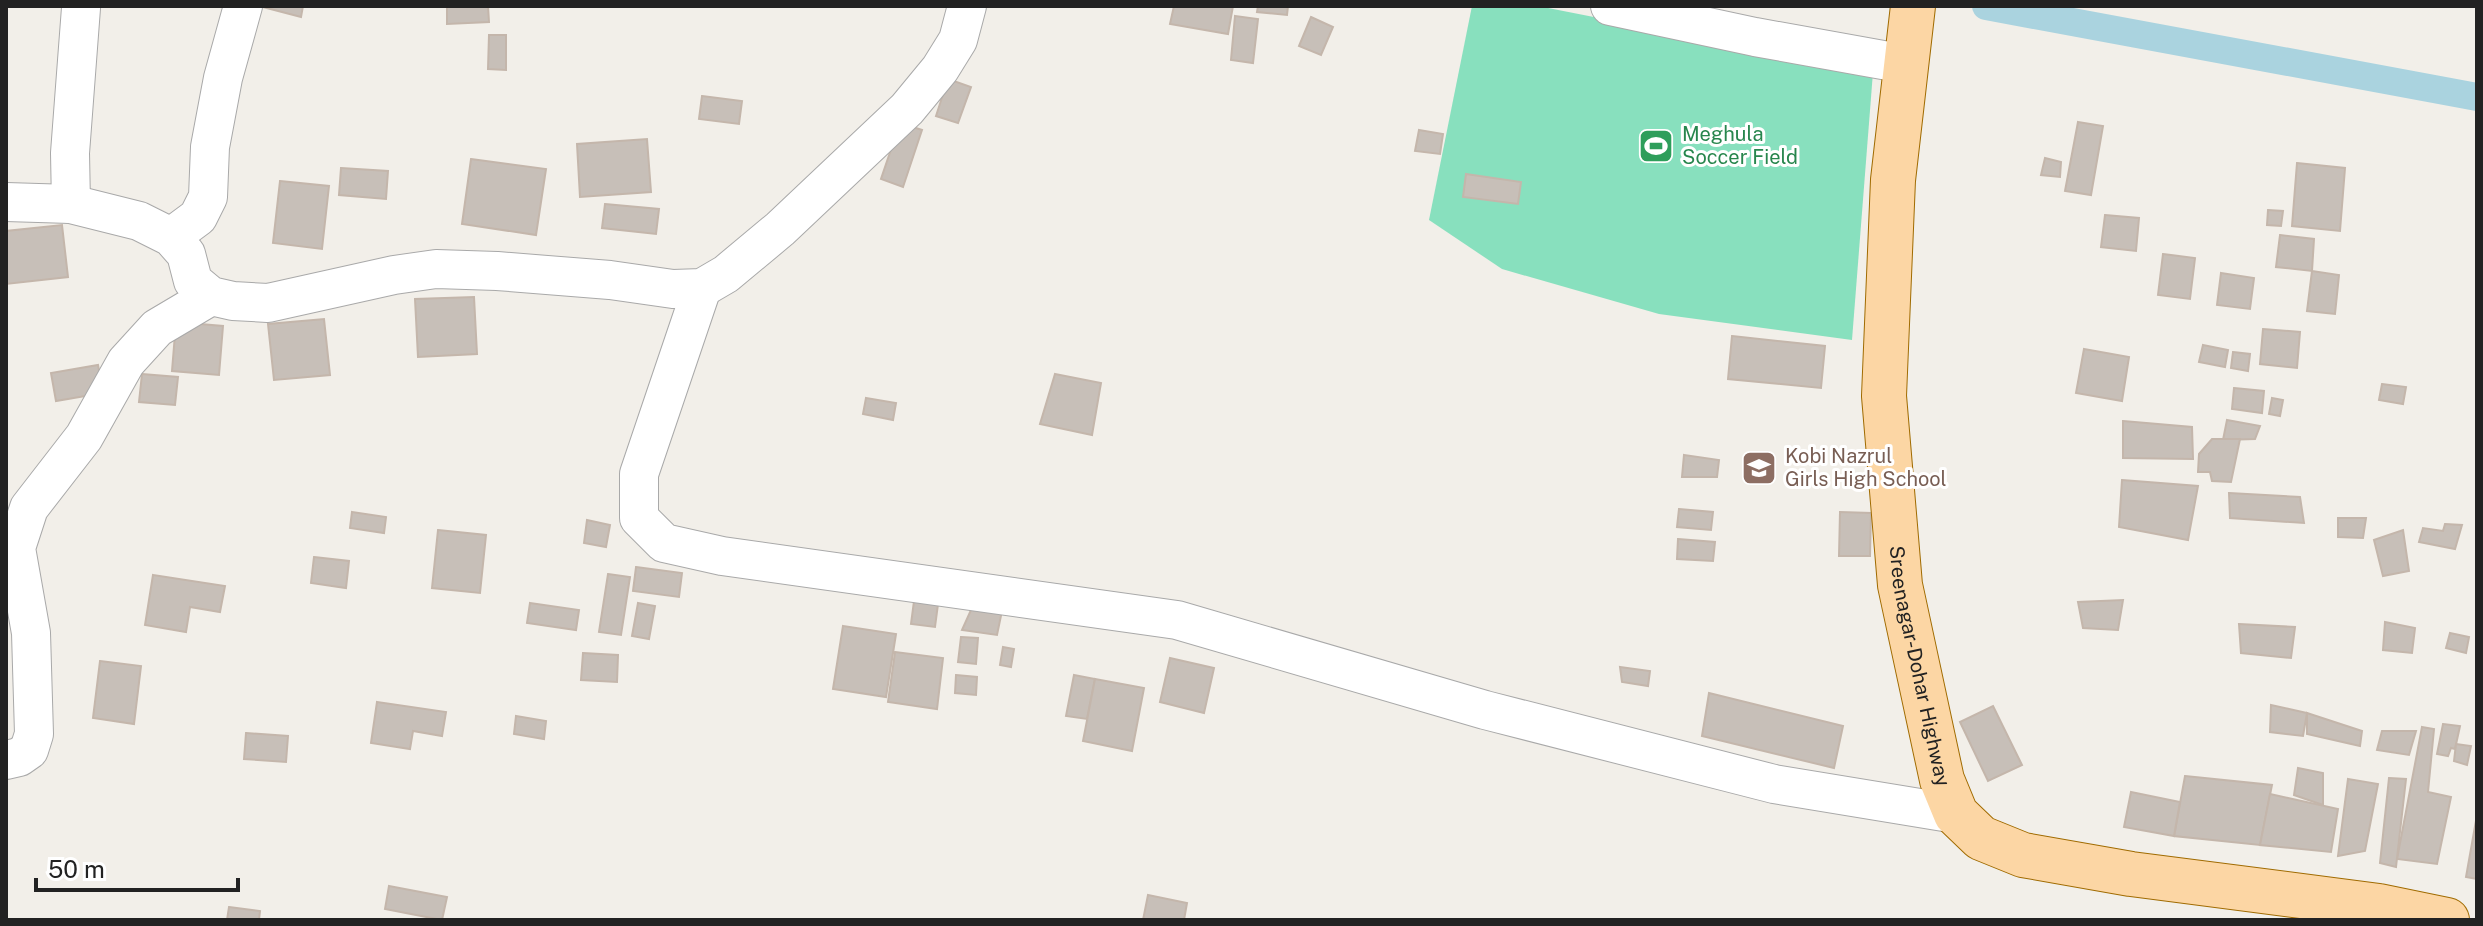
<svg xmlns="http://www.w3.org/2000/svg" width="2483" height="926" viewBox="0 0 2483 926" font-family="'Public Sans',sans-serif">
  <rect width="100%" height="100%" fill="#f2efe9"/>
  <path fill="#88e0be" d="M1472 6H1538L1873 72 1852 340 1659 314 1502 269 1429 220Z"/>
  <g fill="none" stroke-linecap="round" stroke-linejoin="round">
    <path stroke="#aad3df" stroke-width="28" d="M1986 6 2477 97"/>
  </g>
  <g fill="#c7bfb8" stroke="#c4b6ab" stroke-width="2">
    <path d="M259 6H303L301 17Z"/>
    <path d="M447 6H488L489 22 447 24Z"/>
    <path d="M1174 6H1233L1228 34 1170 24Z"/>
    <path d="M1258 6H1288L1287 15 1257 12Z"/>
    <path d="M1235 16 1258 19 1253 63 1231 60Z"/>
    <path d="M1311 17 1333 27 1321 55 1299 46Z"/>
    <path d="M489 35H506V70L488 69Z"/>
    <path d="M948 79 971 87 958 123 936 116Z"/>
    <path d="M702 96 742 101 739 124 699 119Z"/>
    <path d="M2078 122 2103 126 2091 195 2065 191Z"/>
    <path d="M900 123 922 130 903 187 881 179Z"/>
    <path d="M1419 130 1443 134 1440 154 1415 151Z"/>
    <path d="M647 139 651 192 580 197 577 144Z"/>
    <path d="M2045 158 2061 162 2060 177 2041 175Z"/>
    <path d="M471 159 546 169 536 235 462 224Z"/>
    <path d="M2297 163 2345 168 2340 231 2292 226Z"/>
    <path d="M341 168 388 171 386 199 339 195Z"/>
    <path d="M1466 174 1521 182 1518 204 1463 197Z"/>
    <path d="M280 181 329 186 322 249 273 243Z"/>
    <path d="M605 204 659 209 656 234 602 228Z"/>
    <path d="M2268 210 2283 211 2281 226 2267 225Z"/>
    <path d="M2105 215 2139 218 2136 251 2101 247Z"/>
    <path d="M62 225 68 277 6 284V231Z"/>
    <path d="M2280 235 2314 239 2312 271 2276 267Z"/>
    <path d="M2163 254 2195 258 2190 299 2158 295Z"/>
    <path d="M2312 271 2339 275 2335 314 2307 311Z"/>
    <path d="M2221 273 2254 278 2250 309 2217 305Z"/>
    <path d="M474 297 477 354 418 357 415 299Z"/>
    <path d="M324 319 330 375 274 380 268 324Z"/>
    <path d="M176 322 223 326 219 375 172 371Z"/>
    <path d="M2263 329 2300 332 2297 368 2260 364Z"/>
    <path d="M1732 336 1825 346 1821 388 1728 379Z"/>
    <path d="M2203 345 2228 350 2225 367 2199 362Z"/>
    <path d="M2084 349 2129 357 2122 401 2076 393Z"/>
    <path d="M2233 352 2250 354 2248 371 2231 368Z"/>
    <path d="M98 365 103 393 56 401 51 373Z"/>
    <path d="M142 374 178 377 175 405 139 402Z"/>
    <path d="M1055 374 1101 383 1092 435 1040 424Z"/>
    <path d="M2382 384 2406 387 2403 404 2379 400Z"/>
    <path d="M2234 388 2264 391 2262 413 2232 409Z"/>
    <path d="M866 398 896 403 893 420 863 414Z"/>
    <path d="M2272 398 2283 400 2280 416 2269 414Z"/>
    <path d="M2227 420 2260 426 2255 439 2223 440Z"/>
    <path d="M2123 421 2192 427 2193 459 2123 458Z"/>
    <path d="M2212 439H2240L2231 482 2212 481 2210 472H2198L2199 454Z"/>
    <path d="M1684 455 1719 460 1717 477H1682Z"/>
    <path d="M2122 480 2198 486 2188 540 2119 527Z"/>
    <path d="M2229 493 2300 497 2304 523 2230 518Z"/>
    <path d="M1679 509 1713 512 1711 530 1677 527Z"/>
    <path d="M352 512 386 517 384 533 350 528Z"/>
    <path d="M1840 512 1871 513 1870 556H1839Z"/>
    <path d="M2338 518H2366L2363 538 2338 537Z"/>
    <path d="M587 520 610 525 606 547 584 543Z"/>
    <path d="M2445 524 2462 525 2455 549 2419 542 2423 528 2443 531Z"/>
    <path d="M438 530 486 535 480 593 432 588Z"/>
    <path d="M2403 530 2409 571 2383 576 2374 540Z"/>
    <path d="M1678 539 1715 542 1713 561 1677 559Z"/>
    <path d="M314 557 349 561 346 588 311 583Z"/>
    <path d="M636 567 682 573 679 597 633 591Z"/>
    <path d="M608 574 630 577 621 635 599 632Z"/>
    <path d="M153 575 225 586 220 612 190 607 186 632 145 625Z"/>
    <path d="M2123 600 2118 630 2083 628 2078 602Z"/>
    <path d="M914 601 938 604 935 627 911 624Z"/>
    <path d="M975 601 1003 606 997 635 962 630Z"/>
    <path d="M530 603 579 610 576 630 527 623Z"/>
    <path d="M638 603 655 606 649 639 632 636Z"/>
    <path d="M2385 622 2415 628 2412 653 2383 650Z"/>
    <path d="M2239 624 2295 627 2291 658 2241 653Z"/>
    <path d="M843 626 896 634 886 697 833 689Z"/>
    <path d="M2450 633 2469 637 2466 653 2446 648Z"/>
    <path d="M961 637 978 638 976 664 958 662Z"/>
    <path d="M1003 647 1014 649 1011 667 1000 665Z"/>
    <path d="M895 652 943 658 937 709 888 702Z"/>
    <path d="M583 653 618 655 617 682 581 680Z"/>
    <path d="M1170 658 1214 668 1204 713 1160 702Z"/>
    <path d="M100 661 141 666 134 724 93 718Z"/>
    <path d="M1620 667 1650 671 1648 686 1622 682Z"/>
    <path d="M956 675 977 677 976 695 955 693Z"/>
    <path d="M1074 675 1095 679 1087 719 1066 716Z"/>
    <path d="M1095 679 1144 688 1132 751 1083 741Z"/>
    <path d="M1709 693 1843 726 1834 768 1702 736Z"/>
    <path d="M377 702 446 712 442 736 413 731 410 749 371 743Z"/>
    <path d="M2271 705 2307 713 2303 736 2270 732Z"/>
    <path d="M1993 706 2022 765 1988 781 1960 722Z"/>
    <path d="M2307 713 2362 731 2360 746 2307 734Z"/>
    <path d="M516 716 546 721 544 739 514 734Z"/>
    <path d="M2443 724 2460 726 2455 749 2451 748 2448 756 2437 754Z"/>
    <path d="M2422 727 2434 729 2428 792 2451 797 2437 864 2397 859Z"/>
    <path d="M2382 731H2416L2409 755 2377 750Z"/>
    <path d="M246 733 288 736 286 762 244 759Z"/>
    <path d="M2456 744 2471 746 2467 765 2454 761Z"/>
    <path d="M2298 768 2323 773V805L2294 795Z"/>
    <path d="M2185 776 2272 785 2260 845 2174 836Z"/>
    <path d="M2389 778 2406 779 2396 867 2380 863Z"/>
    <path d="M2348 779 2378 784 2365 851 2338 856Z"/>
    <path d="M2131 792 2180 802 2174 836 2124 827Z"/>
    <path d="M2270 794 2338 809 2331 852 2260 845Z"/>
    <path d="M2477 815V879L2466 877Z"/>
    <path d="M389 886 447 897 442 920 385 909Z"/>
    <path d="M1148 895 1187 903 1184 920H1143Z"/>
    <path d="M229 907 260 911 259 920H227Z"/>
  </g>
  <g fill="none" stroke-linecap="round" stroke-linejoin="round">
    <g stroke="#a9a9a9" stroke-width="40">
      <g id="minor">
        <path d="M1610 6 1755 37 1905 64"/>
        <path d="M6 202 71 204 139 221 171 237 186 254 193 281 211 296 233 301 268 303 394 275 436 269 497 271 610 280 673 289 702 288 726 274 780 229 907 109 940 69 958 40 967 6"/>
        <path d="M71 204 70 153 81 8"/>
        <path d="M171 237 198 217 208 197 210 147 223 78 243 6"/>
        <path d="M702 288 639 474V518L664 543 722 556 1177 620 1485 710 1774 784 1956 814"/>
        <path d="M6 760 19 757 29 750 34 734 31 633 16 548 29 508 84 437 126 362 157 328 211 296"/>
      </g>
    </g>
    <g stroke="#a06b00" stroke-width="46">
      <g id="major">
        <path id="s1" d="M1913 6 1893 180 1884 396 1900 585 1942 780 1956 814 1981 838 2023 855 2131 874 2379 906 2447 920"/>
      </g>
    </g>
    <use href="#minor" stroke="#fff" stroke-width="38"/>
    <use href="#major" stroke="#fcd6a4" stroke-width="44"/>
  </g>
  <defs>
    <g id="stadium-square" transform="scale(1.8)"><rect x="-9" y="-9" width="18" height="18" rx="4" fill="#2e9e5b" stroke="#fff"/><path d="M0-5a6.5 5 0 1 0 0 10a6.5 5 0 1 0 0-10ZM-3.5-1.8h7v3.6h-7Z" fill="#fff"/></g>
    <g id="school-square" transform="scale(1.8)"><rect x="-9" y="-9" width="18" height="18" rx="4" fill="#8d6e63" stroke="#fff"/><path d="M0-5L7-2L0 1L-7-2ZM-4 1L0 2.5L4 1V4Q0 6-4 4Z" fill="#fff"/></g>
  </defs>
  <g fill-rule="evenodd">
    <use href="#stadium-square" x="1656" y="146"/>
    <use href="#school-square" x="1759" y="468"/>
  </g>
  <g text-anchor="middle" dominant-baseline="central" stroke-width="6" stroke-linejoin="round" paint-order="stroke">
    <g font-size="20" fill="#27864d" stroke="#fff" text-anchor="start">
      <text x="1682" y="134">Meghula<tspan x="1682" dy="23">Soccer Field</tspan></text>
    </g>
    <g font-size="20" fill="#785e54" stroke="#fff" text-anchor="start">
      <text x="1785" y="456">Kobi Nazrul<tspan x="1785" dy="23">Girls High School</tspan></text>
    </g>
    <g font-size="20" fill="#222" stroke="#fff">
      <text stroke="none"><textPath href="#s1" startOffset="664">Sreenagar-Dohar Highway</textPath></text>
    </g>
  </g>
  <rect width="2483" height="926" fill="none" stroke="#222222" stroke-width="16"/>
  <path d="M36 878v12h202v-12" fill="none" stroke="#222222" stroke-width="4"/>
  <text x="48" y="878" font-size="24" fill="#222222" stroke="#ffffff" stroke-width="6" paint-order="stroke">50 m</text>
</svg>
